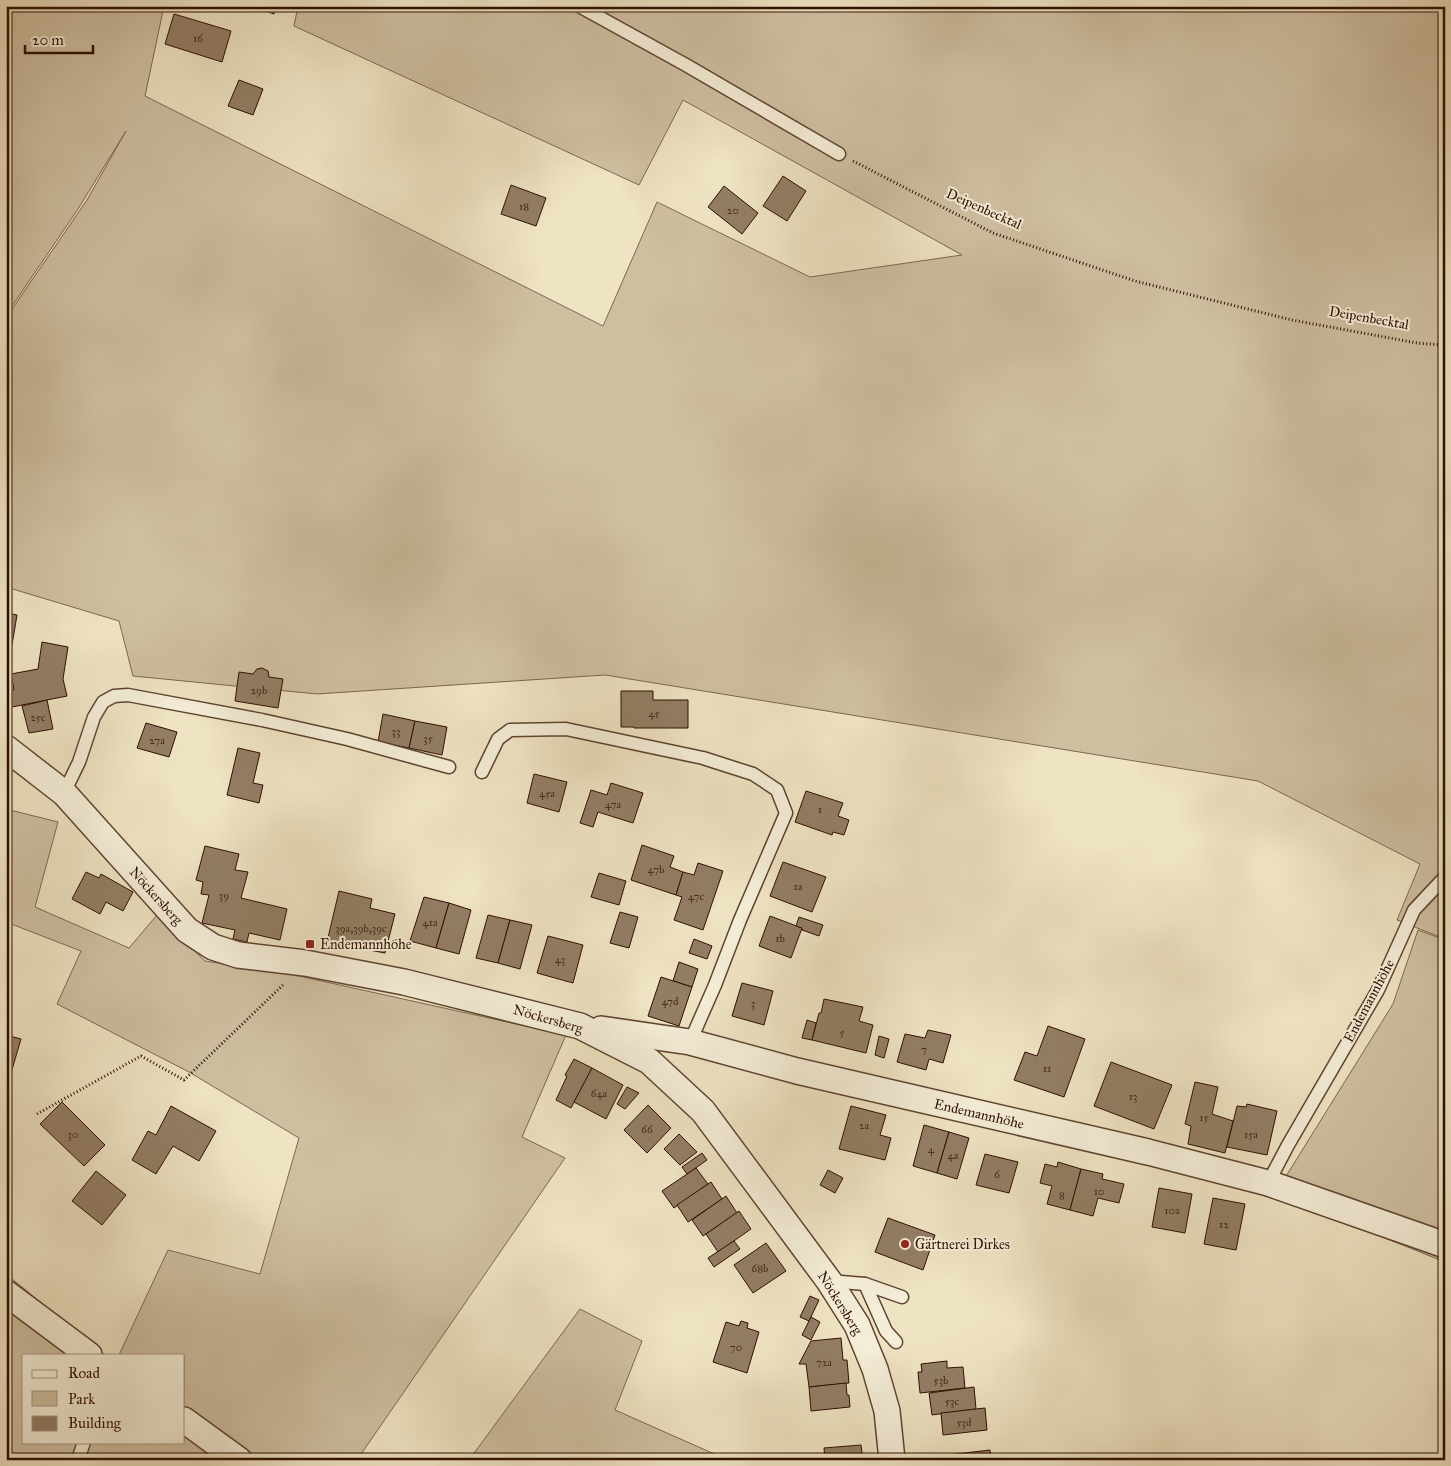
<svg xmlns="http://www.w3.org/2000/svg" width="1451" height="1466" viewBox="0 0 1451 1466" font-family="'IM FELL Great Primer',serif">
  <rect width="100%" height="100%" fill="#eee3c2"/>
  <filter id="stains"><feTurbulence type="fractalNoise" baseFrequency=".004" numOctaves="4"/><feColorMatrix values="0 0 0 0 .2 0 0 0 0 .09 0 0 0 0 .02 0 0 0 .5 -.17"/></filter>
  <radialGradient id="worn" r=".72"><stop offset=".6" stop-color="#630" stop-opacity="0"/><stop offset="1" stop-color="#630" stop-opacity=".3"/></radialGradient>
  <g fill="#cebfa1" stroke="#7e6651">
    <path d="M6 6H164L145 96 603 326 657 202 810 277 962 255 683 100 639 185 294 26 298 6H1445V939L1397 920 1420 864 1258 781 605 675 317 694 133 676 119 621 6 587V318L87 200 126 131 78 209 6 315Z"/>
    <path d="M6 809 58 822 35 907 129 948 157 915 205 961 290 974 566 1035 522 1137 565 1158 357 1460H6V1274L105 1355H24V1442H184V1355H119L168 1250 260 1274 299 1138 189 1072 57 1004 81 951 6 922Z"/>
    <path d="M1418 930 1445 940V1262L1275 1194 1393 1004Z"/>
    <path d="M580 1309 642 1341 615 1410 728 1460H469Z"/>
  </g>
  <g fill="#927d65" stroke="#2f0e01">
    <path d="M250 6H277L274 14Z"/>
    <path d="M174 14 231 31 222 62 165 44Z"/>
    <path d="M239 80 263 89 253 115 228 106Z"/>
    <path d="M783 176 806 191 787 221 763 206Z"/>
    <path d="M511 185 546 198 536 226 501 214Z"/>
    <path d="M724 186 758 213 742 234 708 207Z"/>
    <path d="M6 613 17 615 10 657 6 656Z"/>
    <path d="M42 642 68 647 63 679 67 696 7 708 6 692 14 690 11 674 38 669Z"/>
    <path d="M262 668 268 671 269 677 283 679 278 708 235 701 239 672 253 674 257 669Z"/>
    <path d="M621 691H653V700H688V728H634V727H621Z"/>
    <path d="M47 700 53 729 29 733 22 706Z"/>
    <path d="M383 714 415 721 409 748 378 742Z"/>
    <path d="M415 721 447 727 442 755 409 748Z"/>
    <path d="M146 723 177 732 169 757 137 748Z"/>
    <path d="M238 748 260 753 253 783 263 785 259 803 227 795Z"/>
    <path d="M534 774 567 782 559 812 527 803Z"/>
    <path d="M611 783 643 793 633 823 598 812 593 827 580 823 591 790 607 795Z"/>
    <path d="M806 791 843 803 838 816 849 820 844 835 833 832 832 835 795 822Z"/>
    <path d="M642 845 674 856 670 867 683 872 676 895 631 880Z"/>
    <path d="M205 846 239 854 235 870 248 872 241 898 287 909 280 940 249 933 247 942 233 939 235 930 202 923 209 895 201 894 203 882 196 880Z"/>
    <path d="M783 862 826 877 812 912 770 896Z"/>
    <path d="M698 863 723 871 703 930 674 920 682 897 676 895 683 872 694 875Z"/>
    <path d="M86 872 99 878 101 874 133 892 123 911 106 902 100 914 72 899Z"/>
    <path d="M599 873 626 881 619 905 591 897Z"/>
    <path d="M339 891 372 899 370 908 395 914 385 953 327 942Z"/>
    <path d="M424 897 449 903 436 948 410 941Z"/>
    <path d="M449 903 471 910 459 954 436 948Z"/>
    <path d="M620 912 638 917 629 948 610 943Z"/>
    <path d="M488 915 510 920 498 963 476 958Z"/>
    <path d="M770 916 802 928 791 958 759 946Z"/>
    <path d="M799 917 823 925 819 936 802 930V928L796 926Z"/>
    <path d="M510 920 532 925 520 969 498 963Z"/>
    <path d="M548 936 583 945 573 983 537 973Z"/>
    <path d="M694 939 712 946 707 959 689 953Z"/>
    <path d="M679 962 698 969 692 987 673 981Z"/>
    <path d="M661 977 692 987 679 1026 648 1016Z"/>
    <path d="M742 983 773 991 764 1025 732 1016Z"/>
    <path d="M824 999 863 1007 859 1021 873 1025 866 1053 812 1040 819 1013H821Z"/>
    <path d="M807 1020 816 1023 812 1040 802 1038Z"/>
    <path d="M1048 1026 1085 1039 1064 1097 1014 1080 1025 1052 1037 1056Z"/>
    <path d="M928 1030 951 1035 943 1063 929 1059 926 1070 897 1062 905 1034 925 1038Z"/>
    <path d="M6 1035 21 1039 11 1073 6 1071Z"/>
    <path d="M879 1036 889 1039 884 1058 875 1055Z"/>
    <path d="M574 1059 592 1068 571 1108 556 1100 567 1076 565 1075Z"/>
    <path d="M1111 1062 1172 1085 1154 1129 1094 1106Z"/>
    <path d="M592 1068 623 1085 606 1119 574 1102Z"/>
    <path d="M1195 1082 1218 1087 1212 1114 1233 1121 1225 1153 1188 1144 1191 1126 1185 1124Z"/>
    <path d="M627 1087 639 1093 625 1109 617 1104Z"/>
    <path d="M62 1102 105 1145 84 1166 40 1124Z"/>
    <path d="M1247 1104 1277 1111 1267 1155 1227 1147 1237 1106 1246 1107Z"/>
    <path d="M648 1105 671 1128 647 1153 624 1130Z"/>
    <path d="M171 1106 216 1131 199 1161 173 1146 156 1174 132 1160 148 1131 156 1135Z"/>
    <path d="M851 1106 886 1115 880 1135 891 1138 885 1160 839 1149Z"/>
    <path d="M924 1125 949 1132 937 1173 913 1166Z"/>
    <path d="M949 1132 969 1138 957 1179 937 1173Z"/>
    <path d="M679 1134 697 1152 680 1165 664 1149Z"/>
    <path d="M702 1153 707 1160 687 1174 682 1167Z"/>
    <path d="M985 1154 1018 1162 1009 1193 976 1185Z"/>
    <path d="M1058 1162 1081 1169 1070 1210 1047 1204 1052 1186 1040 1183 1045 1164 1057 1167Z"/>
    <path d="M696 1168 708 1184 674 1208 662 1191Z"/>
    <path d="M1081 1169 1103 1174 1102 1179 1124 1184 1119 1203 1098 1198 1093 1216 1070 1210Z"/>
    <path d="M828 1170 843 1178 835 1193 820 1185Z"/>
    <path d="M96 1171 126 1195 102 1225 72 1201Z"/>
    <path d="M711 1182 722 1199 688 1222 677 1205Z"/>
    <path d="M1159 1188 1192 1194 1185 1233 1152 1227Z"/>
    <path d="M726 1196 737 1213 703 1236 692 1220Z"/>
    <path d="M1213 1198 1245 1204 1236 1250 1204 1244Z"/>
    <path d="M739 1211 751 1229 718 1252 706 1234Z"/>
    <path d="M888 1218 935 1235 923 1270 875 1252Z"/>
    <path d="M734 1241 740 1249 714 1267 708 1258Z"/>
    <path d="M766 1243 786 1271 753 1293 734 1265Z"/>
    <path d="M810 1296 819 1300 809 1321 800 1317Z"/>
    <path d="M811 1317 820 1322 811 1340 802 1335Z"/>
    <path d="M741 1321 748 1323 747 1328 759 1332 747 1373 713 1362 726 1322 739 1326Z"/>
    <path d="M841 1338 843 1360H847L849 1383 809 1387 806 1364H799L811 1341Z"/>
    <path d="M947 1361V1368L963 1367 965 1388 920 1393 918 1372H922L921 1364Z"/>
    <path d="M846 1383 847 1395H849L850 1407 811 1411 809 1387Z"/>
    <path d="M974 1387 976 1409 932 1415 929 1393Z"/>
    <path d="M985 1408 987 1430 943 1435 941 1413Z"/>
    <path d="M861 1445 863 1460H825L824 1448Z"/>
    <path d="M990 1450 991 1460H947V1455Z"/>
    <path d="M1050 1455 1051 1460H1004Z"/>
  </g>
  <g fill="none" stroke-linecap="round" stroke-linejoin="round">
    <g stroke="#5f4331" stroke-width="15">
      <g id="lane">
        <path d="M579 6 686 65 839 154"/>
        <path d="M482 772 498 739 510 730 566 729 703 758 753 774 777 790 786 813 740 920 715 985 690 1042"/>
        <path d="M64 793 79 762 94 717 103 702 114 696 128 695 262 720 347 739 449 767"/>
        <path d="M1268 1183 1288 1145 1378 990 1414 910 1445 877"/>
        <path d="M829 1281 865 1284 902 1297"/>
        <path d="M865 1284 886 1331 896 1342"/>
        <path d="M78 1460 84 1442"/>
      </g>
    </g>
    <g stroke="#5f4331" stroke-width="28">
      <g id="street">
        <path d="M6 748 64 793 187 930 213 947 238 955 305 963 404 982 580 1026 649 1061 703 1111 829 1281 857 1325 875 1369 887 1411 892 1460"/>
        <path d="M601 1029 690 1042 797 1071 1148 1152 1268 1183 1445 1245"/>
        <path d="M6 1293 89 1355"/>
        <path d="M184 1420 239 1460"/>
      </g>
    </g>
    <g stroke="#2f0e01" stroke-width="3" stroke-dasharray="1 2.5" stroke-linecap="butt">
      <path d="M853 161 993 233 1135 281 1292 320 1417 343 1445 345"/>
      <path d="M37 1114 141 1056 184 1080 284 984"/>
    </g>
    <use href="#lane" stroke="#f4edd7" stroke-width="12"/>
    <use href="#street" stroke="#f4edd7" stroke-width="25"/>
  </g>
  <g fill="#8f2418" stroke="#f4edd7" stroke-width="2">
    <rect x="305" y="939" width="10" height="10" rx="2.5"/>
    <circle cx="905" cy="1244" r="5"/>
  </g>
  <g text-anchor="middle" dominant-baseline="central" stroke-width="4" stroke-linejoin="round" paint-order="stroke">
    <g font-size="11" fill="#482a1a">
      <text x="198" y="38">16</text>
      <text x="524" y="206">18</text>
      <text x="733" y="210">20</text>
      <text x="259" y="690">29b</text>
      <text x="654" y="713">45</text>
      <text x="38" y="717">25c</text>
      <text x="396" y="731">33</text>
      <text x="428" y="738">35</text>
      <text x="157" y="740">27a</text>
      <text x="547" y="793">45a</text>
      <text x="613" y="804">47a</text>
      <text x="820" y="809">1</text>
      <text x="656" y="869">47b</text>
      <text x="798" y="886">1a</text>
      <text x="224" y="895">39</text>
      <text x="696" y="896">47c</text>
      <text x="430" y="922">41a</text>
      <text x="361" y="928">39a,39b,39c</text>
      <text x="780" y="938">1b</text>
      <text x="560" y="959">43</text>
      <text x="670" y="1001">47d</text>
      <text x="753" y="1003">3</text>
      <text x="842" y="1032">5</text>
      <text x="924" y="1049">7</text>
      <text x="1047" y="1068">11</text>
      <text x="599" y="1093">64a</text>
      <text x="1133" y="1096">13</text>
      <text x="1204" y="1117">15</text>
      <text x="864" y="1125">2a</text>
      <text x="647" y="1129">66</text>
      <text x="73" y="1134">30</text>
      <text x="1251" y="1134">15a</text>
      <text x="931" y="1149">4</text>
      <text x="953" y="1155">4a</text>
      <text x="997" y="1174">6</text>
      <text x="1099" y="1191">10</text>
      <text x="1062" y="1195">8</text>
      <text x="1172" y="1210">10a</text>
      <text x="1224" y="1224">12</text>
      <text x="760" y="1268">68b</text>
      <text x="736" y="1347">70</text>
      <text x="824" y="1362">72a</text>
      <text x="941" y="1380">53b</text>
      <text x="952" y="1401">53c</text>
      <text x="964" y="1422">53d</text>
    </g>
    <g font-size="14" fill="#2f0e01" stroke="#f4edd7">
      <text transform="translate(984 209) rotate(24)">Deipenbecktal</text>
      <text transform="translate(1369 318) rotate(10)">Deipenbecktal</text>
      <text transform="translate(156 896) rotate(48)">Nöckersberg</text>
      <text transform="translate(1369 1001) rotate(-62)">Endemannhöhe</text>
      <text transform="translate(548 1019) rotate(16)">Nöckersberg</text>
      <text transform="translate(979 1114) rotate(13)">Endemannhöhe</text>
      <text transform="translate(840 1303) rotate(58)">Nöckersberg</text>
    </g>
    <g font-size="14" fill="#2f0e01" stroke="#f4edd7" text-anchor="start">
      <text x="320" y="944">Endemannhöhe</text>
      <text x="915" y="1244">Gärtnerei Dirkes</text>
    </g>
  </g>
  <rect width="1451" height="1466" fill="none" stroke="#eee3c2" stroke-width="25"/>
  <rect x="8" y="8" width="1436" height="1451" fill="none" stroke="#2f0e01" stroke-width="2.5"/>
  <rect x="12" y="12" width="1426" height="1441" fill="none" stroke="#2f0e01"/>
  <rect x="22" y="1354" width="162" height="90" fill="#f4edd7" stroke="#a59481"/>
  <rect x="32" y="1370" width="25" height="8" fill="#f4edd7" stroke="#a59481"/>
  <text x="68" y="1378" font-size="15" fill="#2f0e01">Road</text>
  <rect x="32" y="1391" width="25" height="15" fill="#cebfa1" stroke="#a59481"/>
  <text x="68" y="1404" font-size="15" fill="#2f0e01">Park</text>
  <rect x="32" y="1416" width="25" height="15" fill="#927d65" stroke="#a59481"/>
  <text x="68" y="1428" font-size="15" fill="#2f0e01">Building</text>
  <path d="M25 45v8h68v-8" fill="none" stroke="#2f0e01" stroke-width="2.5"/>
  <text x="32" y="45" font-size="15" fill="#2f0e01" stroke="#f4edd7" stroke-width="4" paint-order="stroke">20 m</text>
  <rect width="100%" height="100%" filter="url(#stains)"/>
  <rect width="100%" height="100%" fill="url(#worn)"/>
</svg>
